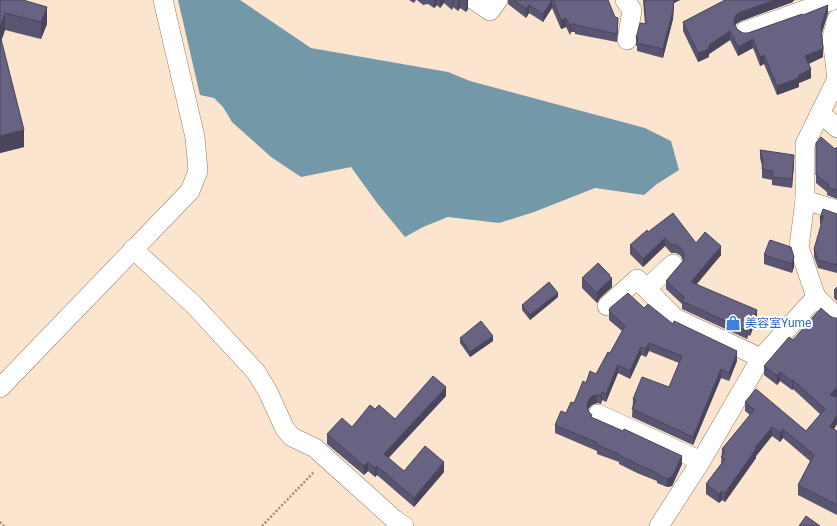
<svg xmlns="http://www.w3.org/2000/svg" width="837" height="526" viewBox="0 0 837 526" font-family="Roboto,'Noto Sans JP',sans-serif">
  <rect width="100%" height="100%" fill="#fce5ce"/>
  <path fill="#7399a9" d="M178 0H240L311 48 448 72 470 81 645 128 671 141 679 170 657 184 644 195 595 188 534 212 499 223 448 217 423 227 405 237 377 203 351 167 301 177 271 157 232 122 223 107 214 98 200 95Z"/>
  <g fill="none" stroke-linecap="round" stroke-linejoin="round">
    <g stroke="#947b61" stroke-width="20">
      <g id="minor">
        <path d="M474 0 490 11 498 0"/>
        <path d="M625 0 632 10 627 40"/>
        <path d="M837 19 832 38 837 79 805 144V200L799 247 816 297 837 317"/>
        <path d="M745 31 833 0"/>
        <path d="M820 113 837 128"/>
        <path d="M805 200 837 210"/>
        <path d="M133 249 194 305 256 372 268 392 285 429 292 437 315 448 395 520 404 526"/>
        <path d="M647 288 673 264"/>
        <path d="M607 306 637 279 675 318 761 358"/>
        <path d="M0 388 190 191 198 171 195 137 163 0"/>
        <path d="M598 414 701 461"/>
        <path d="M659 526 701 461 761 358 816 297"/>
      </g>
    </g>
    <g stroke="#9d8c7b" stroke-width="2.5" stroke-dasharray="2 2" stroke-linecap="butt">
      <path d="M0 522 4 526"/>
      <path d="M262 526 314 472"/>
    </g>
    <use href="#minor" stroke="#fff" stroke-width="19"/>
  </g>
  <g fill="#595570">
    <path d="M0 0 25 1 47 24 41 39 5 30 1 41 24 147 0 153Z"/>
    <path d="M409 0H416L414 3Z"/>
    <path d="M417 0H468V9L466 12 460 8 458 11 453 7 452 10 444 3 440 8 437 5 434 8 428 4 423 5Z"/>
    <path d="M508 0H608L618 27 617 42 575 34V32H571L570 35 566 27 561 29 552 8 543 22 529 13 526 18 508 4Z"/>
    <path d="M643 0H680L674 3 673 19 663 58 637 51V46H636V38L645 24Z"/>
    <path d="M725 0H795L793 1V2L741 21 736 24 735 27 738 30 743 33H748L803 15 828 13 822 33 823 57 809 64 811 78 799 83V87L777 95 764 64 760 66 753 48 738 56 730 40 709 54V57L698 62 683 31V22Z"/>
    <path d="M816 143 835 149 837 147V199L827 195V192L816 183Z"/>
    <path d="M760 150 794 163 792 188 772 185V180L762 178V166L760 158Z"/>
    <path d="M837 214V273L818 268 814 257V249Z"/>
    <path d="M648 232 696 243 721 255 697 284 757 318 750 336 748 335 747 339 682 309V304L666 289V281L683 261 681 256 676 253H671L665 246 643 267 630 254V245Z"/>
    <path d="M764 255 794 257V267L792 273 764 264Z"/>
    <path d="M610 277 612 287 600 298 597 303 582 288V278Z"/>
    <path d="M837 287V301L834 298V290Z"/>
    <path d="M558 297 530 320 522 310V305Z"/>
    <path d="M644 308 673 324 737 353V361L729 381 721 378 693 445 632 417 633 399 669 387 679 363 649 351 646 357 641 355 630 379 618 373 606 402 602 400 601 404 597 403 592 405 588 409 592 418 682 464 672 486 667 487 657 483V481L637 473 619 464V462L597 454V451L555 433V425L566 413 574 403 586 383 596 374 610 353 622 331 609 320V311Z"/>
    <path d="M830 316 834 318H837V424L834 429 837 431V515L798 495V485L810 461 783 438 780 442 772 436 756 456V458L725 502 722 500 719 503 706 494V484L721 464 722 449 750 415 745 411V402L806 431 820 414 793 389 792 390 780 381 777 385 764 375V366L793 340Z"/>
    <path d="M460 338 493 341 470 357 460 343Z"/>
    <path d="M446 396 388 458 404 471 444 472 414 507 377 475 375 477 368 471 364 475 327 444V434L352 427 375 409 395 419Z"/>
  </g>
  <g fill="#49455b">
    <path d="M434 0H437V5L434 8Z"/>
    <path d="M440 0H444V3L440 8Z"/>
    <path d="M452 0H453V7L452 10Z"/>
    <path d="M460 0V8L458 11V2Z"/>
    <path d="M468 0V9L466 12V3Z"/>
    <path d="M552 0V8L543 22V14Z"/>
    <path d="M674 0H680L674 3 673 19 663 58V49Z"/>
    <path d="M775 0H795L793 1V2L741 21 736 24 734 29V20L736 15 741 12Z"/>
    <path d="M529 5V13L526 18V9Z"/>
    <path d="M828 5V13L821 35V27Z"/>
    <path d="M47 7V24L41 39V22Z"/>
    <path d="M5 13V30L0 45V28Z"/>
    <path d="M566 18V27L561 29V20Z"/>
    <path d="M618 18V27L617 42V34Z"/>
    <path d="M571 24V32L570 35V26Z"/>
    <path d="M730 31V40L709 54V57L698 62V53L709 45Z"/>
    <path d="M753 39V48L738 56V47Z"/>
    <path d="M823 49V57L805 65V56Z"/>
    <path d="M764 55V64L760 66V57Z"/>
    <path d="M811 69V78L799 83V87L777 95V86Z"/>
    <path d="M24 130V147L0 153V136Z"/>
    <path d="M794 155V163L792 188V179Z"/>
    <path d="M824 215 820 226V218Z"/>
    <path d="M665 238V246L643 267V259Z"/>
    <path d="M721 246V255L691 290V282Z"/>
    <path d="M794 257V267L792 273V264Z"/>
    <path d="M610 275V279L612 278V287L600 298 597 303V293Z"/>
    <path d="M558 293V297L530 320V315Z"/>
    <path d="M757 310V318L750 336V327Z"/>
    <path d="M748 327V335L747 339V331Z"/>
    <path d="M493 336V341L470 357V352Z"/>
    <path d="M649 343V351L646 357V349Z"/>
    <path d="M641 347V355L630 379V371Z"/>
    <path d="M737 351V361L729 381V373Z"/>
    <path d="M618 365V373L606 402V394Z"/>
    <path d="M721 369V378L693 445V437Z"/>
    <path d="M780 372V381L777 385V376Z"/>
    <path d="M793 380V389L792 390V381Z"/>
    <path d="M446 387V396L384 463V454Z"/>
    <path d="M837 387V396L830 404V395Z"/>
    <path d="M602 392V400L601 404V395Z"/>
    <path d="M597 395V403L592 405 588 409 587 407 588 401 592 396Z"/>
    <path d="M837 415V424L830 436V427Z"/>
    <path d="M772 427V436L756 456V458L725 502V493L755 448Z"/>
    <path d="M783 429V438L780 442V433Z"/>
    <path d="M682 456V464L672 486 667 487V479Z"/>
    <path d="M368 462V471L364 475V466Z"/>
    <path d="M444 462V472L414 507V498Z"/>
    <path d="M377 466V475L375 477V468Z"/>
    <path d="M722 491V500L719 503V494Z"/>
  </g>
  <g fill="#686382" stroke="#49455b">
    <path d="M0 0H23L47 7 41 22 5 13 0 28Z"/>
    <path d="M462 0H468L466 3Z"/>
    <path d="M514 0H552L543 14 529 5 526 9Z"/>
    <path d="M553 0H608L615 17 618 18 617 34 575 25V24H571L570 26 566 18 561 20Z"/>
    <path d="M644 0H674L673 11 663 49 637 43 638 38H636L640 23 646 24Z"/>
    <path d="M725 0H775L741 12 736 15 734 20 735 26 738 30 743 33H748L802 14 803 15 828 5 821 27 823 49 805 56 811 69 799 75V78L777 86 764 55 760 57 753 39 738 47 730 31 709 45V49L698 53 683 22Z"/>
    <path d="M0 35 24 130 0 136Z"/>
    <path d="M821 137 835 149 837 147V190L827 187 829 185 816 175V143Z"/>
    <path d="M760 150 794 155 792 179 772 177 773 171 762 169 763 160Z"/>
    <path d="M823 209 837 214V265L818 260 814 249 824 215 820 218Z"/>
    <path d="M673 213 696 243 705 232 721 246 691 282 757 310 750 327H748L747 331 682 301 684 297 666 281 683 261 684 254 681 248 676 245H671L665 238 643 259 630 245 647 230 648 232Z"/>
    <path d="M770 240 791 247 794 257 792 264 764 255 769 242Z"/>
    <path d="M598 263 610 275 609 276 612 278 600 289 597 293 582 278Z"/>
    <path d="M549 282 558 293 530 315 522 305Z"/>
    <path d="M837 287V293L834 290Z"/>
    <path d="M628 293 644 308 648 304 673 324 674 321 737 351 736 352 737 353 729 373 721 369 693 437 632 409 636 400 633 399 642 377 669 387 682 356 649 343 646 349 641 347 630 371 618 365 606 394 602 392 601 395H597L592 396 588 401 587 407 589 412 592 415 591 417 623 431 624 429 682 456 672 477 667 479 657 474V473L637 464 619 455V454L597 445 598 443 555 425 561 411 566 413 571 402 574 403 583 381 586 383 590 371 596 374 608 352 610 353 625 326 609 311 610 308Z"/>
    <path d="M821 308 830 316 834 318H837V387L830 395 835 397 837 395V415L830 427 837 431V505L798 485 814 455 783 429 780 433 772 427 755 448 756 449 725 493 722 491 719 494 706 484 725 459 721 457 725 451 722 449 754 410 745 402 756 389 806 431 825 409 793 380 792 381 780 372 777 376 764 366 789 337 793 340Z"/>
    <path d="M481 321 493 336 470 352 460 338Z"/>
    <path d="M433 376 446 387 384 454 404 471 425 446 444 462 414 498 377 466 375 468 368 462 364 466 327 434 342 418 352 427 370 405 375 409 379 405 395 419Z"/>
    <path d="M806 516 820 526H799Z"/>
  </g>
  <defs>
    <g id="shop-bare" transform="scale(1.2)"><path d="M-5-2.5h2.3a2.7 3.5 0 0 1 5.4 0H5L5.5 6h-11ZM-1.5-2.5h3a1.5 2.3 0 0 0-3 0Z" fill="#3f7fe0" stroke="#fff" stroke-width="2.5" paint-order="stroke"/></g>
  </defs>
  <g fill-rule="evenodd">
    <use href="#shop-bare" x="733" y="323"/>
  </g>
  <g text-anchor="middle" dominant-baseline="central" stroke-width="4" stroke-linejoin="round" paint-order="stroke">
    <g font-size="12" fill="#366cbe" stroke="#fff" text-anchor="start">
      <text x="745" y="323">美容室Yume</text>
    </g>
  </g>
</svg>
